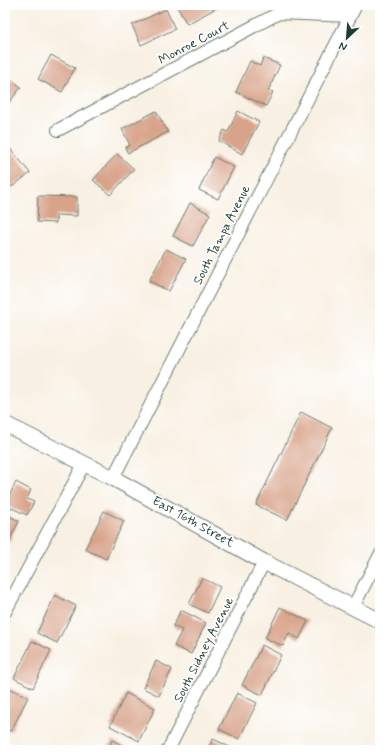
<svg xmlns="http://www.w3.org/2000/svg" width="385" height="755" viewBox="0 0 385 755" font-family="Mynerve,sans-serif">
  <rect width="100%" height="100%" fill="#fff"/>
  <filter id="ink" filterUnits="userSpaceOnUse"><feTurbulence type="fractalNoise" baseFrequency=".025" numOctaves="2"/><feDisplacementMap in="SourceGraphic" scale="8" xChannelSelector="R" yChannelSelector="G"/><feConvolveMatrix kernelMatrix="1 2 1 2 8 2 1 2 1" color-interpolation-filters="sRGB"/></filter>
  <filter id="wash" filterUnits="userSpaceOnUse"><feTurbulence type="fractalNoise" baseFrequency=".012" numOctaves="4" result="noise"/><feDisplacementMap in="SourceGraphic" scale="16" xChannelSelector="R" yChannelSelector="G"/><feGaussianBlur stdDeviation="0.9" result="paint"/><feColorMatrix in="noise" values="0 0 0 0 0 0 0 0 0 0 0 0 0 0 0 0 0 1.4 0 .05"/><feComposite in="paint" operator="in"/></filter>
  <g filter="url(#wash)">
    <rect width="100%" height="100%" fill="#f8f0e2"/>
    <g id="blocks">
      <g fill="#d8a389">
        <path d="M176 5H222L187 24Z"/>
        <path d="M166 9 175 29 141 45 132 25Z"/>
        <path d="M51 55 75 68 62 92 38 79Z"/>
        <path d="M263 58 280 65 268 91 273 92 266 106 236 92 250 61 260 66Z"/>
        <path d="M5 75 21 87 5 108Z"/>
        <path d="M156 111 168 132 128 153 125 148 130 145 122 129Z"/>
        <path d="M238 111 259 122 242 154 219 141 224 130 228 132Z"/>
        <path d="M5 142 30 173 12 187 5 178Z"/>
        <path d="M117 154 134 169 110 195 93 180Z"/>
        <path d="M214 157 234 167 218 199 199 190Z"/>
        <path d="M38 196 77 197V216L56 215V223L37 222Z"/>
        <path d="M190 203 210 214 193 246 173 236Z"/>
        <path d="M166 249 186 259 169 291 149 281Z"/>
        <path d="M301 412 332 428 287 520 256 505Z"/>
        <path d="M16 482 31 490 27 499 34 502 27 515 5 505Z"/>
        <path d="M104 511 124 521 106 559 85 549Z"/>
        <path d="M5 514 19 521 5 550Z"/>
        <path d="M202 578 220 587 208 613 189 604Z"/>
        <path d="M55 595 76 606 57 643 37 633Z"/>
        <path d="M280 607 308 621 299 639 289 633 283 646 265 638Z"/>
        <path d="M181 610 206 623 191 654 174 646 182 630 173 626Z"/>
        <path d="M32 641 51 650 33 688 14 678Z"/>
        <path d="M262 645 281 655 262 695 242 685Z"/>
        <path d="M156 661 172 669 159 696 143 688Z"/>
        <path d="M7 687 28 697 11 731 5 729V691Z"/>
        <path d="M126 693 155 708 139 741 110 726Z"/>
        <path d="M237 693 257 703 239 739 219 729Z"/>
        <path d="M213 739 232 748 231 750H207Z"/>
        <path d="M112 740 132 750H107Z"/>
      </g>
    </g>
  </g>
  <g filter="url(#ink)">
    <use href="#blocks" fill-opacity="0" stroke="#6b7c71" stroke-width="1"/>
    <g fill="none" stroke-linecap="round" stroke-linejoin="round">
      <g stroke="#6b7c71" stroke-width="14">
        <g id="minor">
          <path d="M58 130 279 13 350 16"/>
          <path d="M113 478 356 5"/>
          <path d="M353 607 380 555"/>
          <path d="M5 612 84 464"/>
          <path d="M168 750 264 562"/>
        </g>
      </g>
      <g stroke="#6b7c71" stroke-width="17">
        <path id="tertiary" d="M5 424 113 478 264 562 380 621"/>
      </g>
      <use href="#minor" stroke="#fff" stroke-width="12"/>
      <use href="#tertiary" stroke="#fff" stroke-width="15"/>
    </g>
  </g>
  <g text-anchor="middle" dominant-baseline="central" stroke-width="3.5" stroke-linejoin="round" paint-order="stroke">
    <g font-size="13" fill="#1f3d34" stroke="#fff">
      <text transform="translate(194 43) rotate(-28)">Monroe Court</text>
      <text transform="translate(222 235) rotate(-63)">South Tampa Avenue</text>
      <text transform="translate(193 522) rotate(29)">East 16th Street</text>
      <text transform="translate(204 650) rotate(-63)">South Sidney Avenue</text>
    </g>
  </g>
  <rect width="385" height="755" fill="none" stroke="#fff" stroke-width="20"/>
  <g transform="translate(347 38) rotate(206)" stroke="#ffffff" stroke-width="3" paint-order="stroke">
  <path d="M0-3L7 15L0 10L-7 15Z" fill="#1f3d34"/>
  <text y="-6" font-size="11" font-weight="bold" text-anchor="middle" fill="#1f3d34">N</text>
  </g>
</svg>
